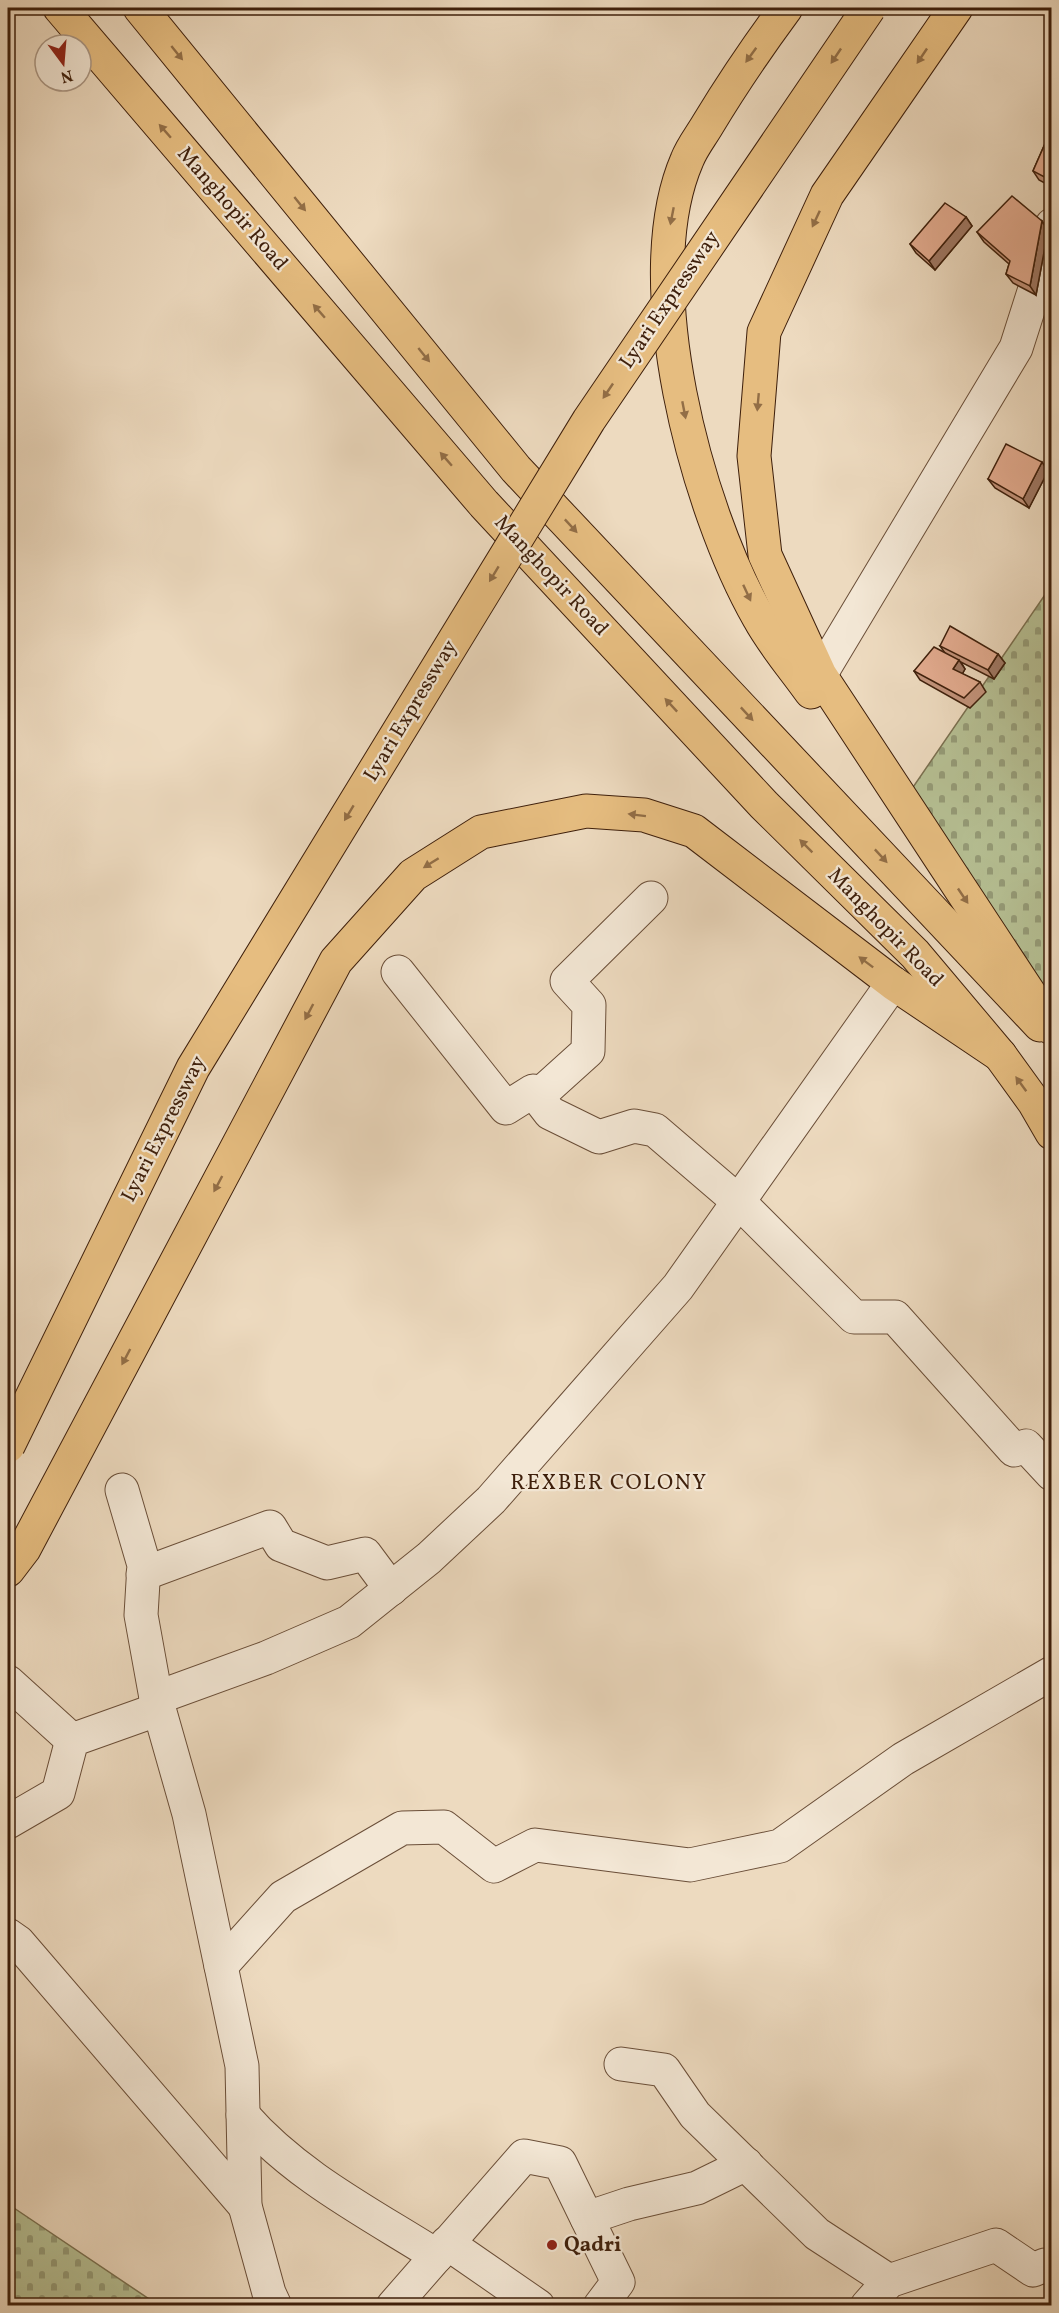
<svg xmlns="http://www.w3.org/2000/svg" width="1059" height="2313" viewBox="0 0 1059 2313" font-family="Vollkorn,serif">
  <defs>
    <pattern id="cemetery-stones" width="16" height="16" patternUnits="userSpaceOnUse" patternTransform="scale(1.5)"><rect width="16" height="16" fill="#b6c094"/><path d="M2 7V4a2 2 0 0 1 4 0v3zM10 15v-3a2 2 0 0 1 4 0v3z" fill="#959b77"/></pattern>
  </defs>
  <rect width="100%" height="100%" fill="#eddabf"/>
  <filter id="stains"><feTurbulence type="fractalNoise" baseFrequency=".00333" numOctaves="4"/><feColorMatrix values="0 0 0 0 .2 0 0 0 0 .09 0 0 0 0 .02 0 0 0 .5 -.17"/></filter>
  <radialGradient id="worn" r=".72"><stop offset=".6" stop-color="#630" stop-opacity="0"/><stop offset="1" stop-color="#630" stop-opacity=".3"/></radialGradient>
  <g fill="url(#cemetery-stones)" stroke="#7a7050" stroke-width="1.5">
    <path d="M1051 586V1022L896 812Z"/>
    <path d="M8 2204 158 2305H8Z"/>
  </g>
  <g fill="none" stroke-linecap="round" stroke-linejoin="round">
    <g stroke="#6a4e38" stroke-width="35">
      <g id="minor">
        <path d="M820 675 1016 348 1047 251 1052 225"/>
        <path d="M398 972 506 1108 533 1091 550 1113 599 1137 634 1126 655 1130 739 1202 854 1317H895L1014 1450 1026 1446 1052 1474"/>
        <path d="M537 1097 588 1051 589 1005 567 981 651 898"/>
        <path d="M122 1490 144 1565 141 1615 156 1698 189 1814 242 2066 245 2206 269 2293 275 2306"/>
        <path d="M143 1574 270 1527 281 1545 327 1563 365 1554 391 1589"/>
        <path d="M8 1682 72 1740"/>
        <path d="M156 1698 266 1658 349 1622 429 1558 491 1500 678 1287 893 983"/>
        <path d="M8 1822 58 1793 72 1740 159 1709"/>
        <path d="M8 1935 18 1942 245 2206"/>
        <path d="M221 1966 283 1897 402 1828 444 1827 494 1866 535 1845 690 1865 780 1846 903 1759 1052 1673"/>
        <path d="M621 2064 664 2070 695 2115 817 2234 889 2281"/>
        <path d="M243 2115C296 2176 369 2213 437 2256"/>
        <path d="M587 2218 629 2204 697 2188 746 2164"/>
        <path d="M447 2243 538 2306"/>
        <path d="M393 2306 524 2156 560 2163 618 2282 600 2306"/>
        <path d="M867 2306 889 2281 996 2245 1033 2270 1045 2265 1052 2269"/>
      </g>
    </g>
    <g stroke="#3e1f0b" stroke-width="35">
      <g id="major">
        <path d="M60 8 484 504 764 805 915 954 1000 1055 1034 1102 1052 1133"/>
        <path d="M140 8 516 469 1040 1025"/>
      </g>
    </g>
    <g stroke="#3e1f0b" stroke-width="35">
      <g id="highway">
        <path d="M786 8C758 46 732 84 708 124 701 136 692 147 687 160 635 280 696 508 759 618 773 644 794 668 811 692"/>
        <path d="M956 8 827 195 764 332 754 456 765 555 820 675 1052 1028"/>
        <path d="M8 1570 24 1549 336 961 413 875 481 832 586 811 644 815 694 831 893 983 1000 1055"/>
      </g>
    </g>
    <use href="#minor" stroke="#f3e7d5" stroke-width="33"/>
    <use href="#major" stroke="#e6bd80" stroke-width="33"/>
    <use href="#highway" stroke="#e6bd80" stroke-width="33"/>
    <g stroke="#3e1f0b" stroke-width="35" stroke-linecap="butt">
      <path id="highway-bridge" d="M8 1446 193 1068 589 420 869 8"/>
    </g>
    <use href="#highway-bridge" stroke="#e6bd80" stroke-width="33"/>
  </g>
  <g fill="#c3937b" stroke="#3e1f0b" stroke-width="1.5">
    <path d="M1051 130 1052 187 1039 180 1033 171Z"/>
    <path d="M966 217 972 226 935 270 916 253 910 244Z"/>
    <path d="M1042 221 1048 231 1036 295 1013 283 1006 274 1009 264 984 242 977 232Z"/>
    <path d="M1052 255V281L1045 272Z"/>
    <path d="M1048 471 1029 508 995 488 988 479Z"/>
    <path d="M940 646 998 654 1005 663 994 679 961 662 965 669 962 674 980 682 986 692 970 708 920 680 914 671 945 653Z"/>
  </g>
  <g fill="#9f7864" stroke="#3e1f0b" stroke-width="1.5">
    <path d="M966 217 972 226 935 270 929 261Z"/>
    <path d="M1042 221 1048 231 1036 295 1030 286Z"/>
    <path d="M1042 462 1048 471 1029 508 1023 499Z"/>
    <path d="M998 654 1005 663 994 679 988 670Z"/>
    <path d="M959 660 965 669 960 678 953 669Z"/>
  </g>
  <g fill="#e3ab8f" stroke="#3e1f0b" stroke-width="1.5">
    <path d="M1051 130H1052V181L1033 171Z"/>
    <path d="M1012 196 1042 221 1030 286 1006 274 1010 261 977 232Z"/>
    <path d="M945 203 966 217 929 261 910 244Z"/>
    <path d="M1052 255V274L1045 272Z"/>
    <path d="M1006 444 1042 462 1023 499 988 479Z"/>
    <path d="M950 626 998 654 988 670 940 646Z"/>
    <path d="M934 647 959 660 953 669 980 682 964 698 914 671Z"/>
  </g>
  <defs><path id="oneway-solid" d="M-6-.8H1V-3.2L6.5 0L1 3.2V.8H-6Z" transform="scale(1.5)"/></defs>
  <g fill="#926e46">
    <use href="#oneway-solid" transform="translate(177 53) rotate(51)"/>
    <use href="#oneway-solid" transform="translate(751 55) rotate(126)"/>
    <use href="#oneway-solid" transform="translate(836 56) rotate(124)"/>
    <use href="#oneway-solid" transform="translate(922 56) rotate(124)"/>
    <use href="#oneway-solid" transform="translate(165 131) rotate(-131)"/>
    <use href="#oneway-solid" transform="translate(300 204) rotate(51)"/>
    <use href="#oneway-solid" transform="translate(672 216) rotate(101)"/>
    <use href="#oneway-solid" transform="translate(816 219) rotate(115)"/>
    <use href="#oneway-solid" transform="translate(319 311) rotate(-131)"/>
    <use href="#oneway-solid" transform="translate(424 355) rotate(51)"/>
    <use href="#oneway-solid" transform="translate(608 391) rotate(124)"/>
    <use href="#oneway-solid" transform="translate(758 402) rotate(95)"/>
    <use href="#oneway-solid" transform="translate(684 410) rotate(79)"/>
    <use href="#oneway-solid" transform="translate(446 459) rotate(-131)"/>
    <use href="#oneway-solid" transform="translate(571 526) rotate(47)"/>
    <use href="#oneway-solid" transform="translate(494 574) rotate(121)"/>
    <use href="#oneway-solid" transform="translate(747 593) rotate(65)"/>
    <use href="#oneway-solid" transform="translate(671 705) rotate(-133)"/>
    <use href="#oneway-solid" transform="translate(747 714) rotate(47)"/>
    <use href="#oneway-solid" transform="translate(349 813) rotate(121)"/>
    <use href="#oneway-solid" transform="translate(637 815) rotate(-173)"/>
    <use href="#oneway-solid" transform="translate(806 846) rotate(-135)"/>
    <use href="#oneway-solid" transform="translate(881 856) rotate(47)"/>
    <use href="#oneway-solid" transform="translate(431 863) rotate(148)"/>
    <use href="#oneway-solid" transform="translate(963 896) rotate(56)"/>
    <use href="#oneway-solid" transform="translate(866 962) rotate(-143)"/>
    <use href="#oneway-solid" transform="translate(309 1012) rotate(118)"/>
    <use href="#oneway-solid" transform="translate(1021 1084) rotate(-126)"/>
    <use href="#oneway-solid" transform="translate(218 1184) rotate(118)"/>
    <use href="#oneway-solid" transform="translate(126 1357) rotate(118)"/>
  </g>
  <circle fill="#8f2418" stroke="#f3e7d5" stroke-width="2" cx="552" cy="2245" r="6"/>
  <g text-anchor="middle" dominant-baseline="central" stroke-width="4.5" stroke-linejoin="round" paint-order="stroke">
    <g font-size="21" fill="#3e1f0b" stroke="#f3e7d5">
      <text transform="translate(232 209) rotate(49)">Manghopir Road</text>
      <text transform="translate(670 300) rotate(-56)">Lyari Expressway</text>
      <text transform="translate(551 576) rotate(47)">Manghopir Road</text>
      <text transform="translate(411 711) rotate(-59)">Lyari Expressway</text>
      <text transform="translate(885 928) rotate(46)">Manghopir Road</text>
      <text transform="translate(164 1129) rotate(-63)">Lyari Expressway</text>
    </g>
    <g font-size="21" font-weight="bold" fill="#3e1f0b" stroke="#f3e7d5" text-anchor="start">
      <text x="564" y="2245">Qadri</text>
    </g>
    <g font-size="22" letter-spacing="1.5" fill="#3e1f0b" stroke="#f3e7d5">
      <text x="609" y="1483">REXBER COLONY</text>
    </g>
  </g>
  <rect width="1059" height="2313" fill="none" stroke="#eddabf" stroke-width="30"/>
  <rect x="9" y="9" width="1041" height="2295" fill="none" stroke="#3e1f0b" stroke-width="3"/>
  <rect x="15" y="15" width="1029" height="2283" fill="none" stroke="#3e1f0b" stroke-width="1.5"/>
  <g transform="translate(63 63) rotate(164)"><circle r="28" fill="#f3e7d5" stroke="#ab9784" stroke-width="1.5"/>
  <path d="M0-4.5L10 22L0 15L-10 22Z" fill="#8f2418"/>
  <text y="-9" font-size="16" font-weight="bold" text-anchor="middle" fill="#3e1f0b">N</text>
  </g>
  <rect width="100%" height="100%" filter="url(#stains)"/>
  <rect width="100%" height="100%" fill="url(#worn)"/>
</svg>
